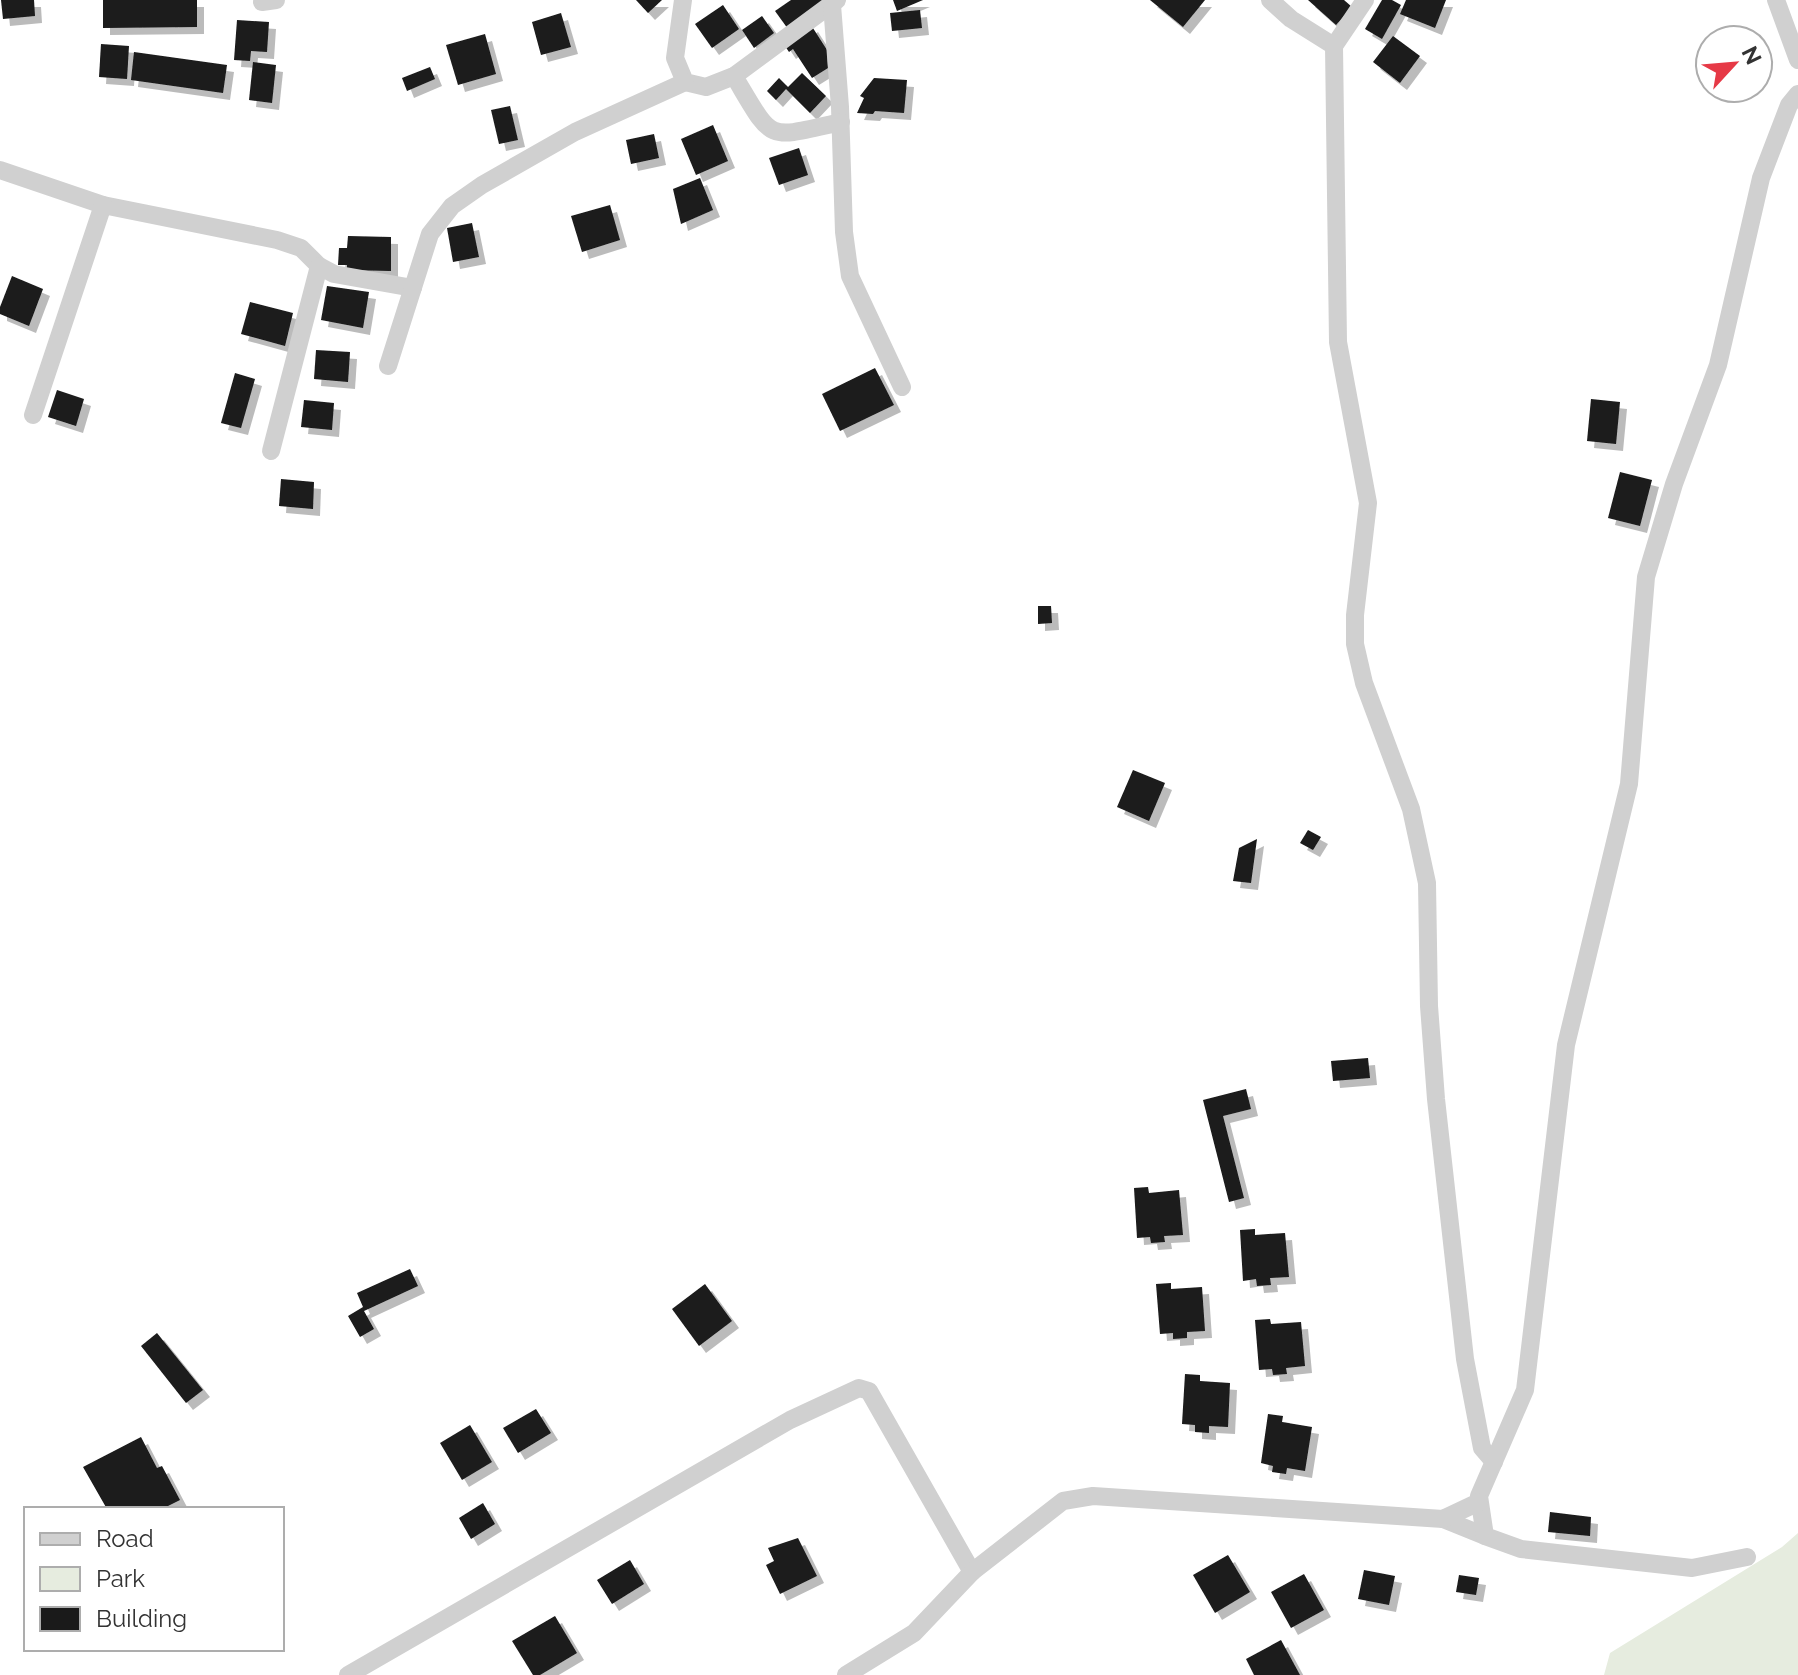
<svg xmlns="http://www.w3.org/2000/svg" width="1798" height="1675" viewBox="0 0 1798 1675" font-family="Raleway,sans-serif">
  <defs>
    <filter id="shadow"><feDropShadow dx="7" dy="7" stdDeviation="0" flood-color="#0004"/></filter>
  </defs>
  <rect width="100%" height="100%" fill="#fff"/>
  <path fill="#e6ecdf" d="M1798 1533V1675H1604L1610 1653 1782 1547Z"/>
  <g fill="#1a1a1a" filter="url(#shadow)">
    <path d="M1 0H34L35 16 3 19Z"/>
    <path d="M103 0H197V27L103 28Z"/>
    <path d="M636 0H662L648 13Z"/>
    <path d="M791 0H829L788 29 775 11Z"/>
    <path d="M893 0H923L897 11Z"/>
    <path d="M1150 0H1205L1183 27Z"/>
    <path d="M1308 0H1344L1352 7 1336 25Z"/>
    <path d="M1382 0H1392L1401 5 1382 39 1365 29Z"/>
    <path d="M1406 0H1446L1435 28 1400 14Z"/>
    <path d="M723 5 739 29 712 48 695 24Z"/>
    <path d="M920 10 922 28 892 31 890 13Z"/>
    <path d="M561 13 571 47 541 55 532 22Z"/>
    <path d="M762 16 774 33 754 48 742 30Z"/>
    <path d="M237 20 269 22 267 52 251 51 250 61 234 60Z"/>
    <path d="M811 25 827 50 828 68 812 78 793 49 789 52 783 43Z"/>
    <path d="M485 34 496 74 458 85 446 45Z"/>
    <path d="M1393 36 1420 56 1400 83 1373 62Z"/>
    <path d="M101 44 129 46 127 79 99 77Z"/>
    <path d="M134 52 227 65 223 93 131 80Z"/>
    <path d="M253 62 276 65 272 103 249 100Z"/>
    <path d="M430 67 435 79 407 91 402 78Z"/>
    <path d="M802 73 826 96 810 113 786 89 776 100 767 91 779 78 788 87Z"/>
    <path d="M874 78 907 80 904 113 875 111 873 114 857 113 864 98 860 96Z"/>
    <path d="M510 106 518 140 499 144 491 110Z"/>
    <path d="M713 125 728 161 696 175 681 139Z"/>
    <path d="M654 134 659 158 631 164 626 140Z"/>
    <path d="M799 148 808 175 779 185 769 158Z"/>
    <path d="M700 178 713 210 681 224 673 189Z"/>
    <path d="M610 205 620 240 582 252 571 216Z"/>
    <path d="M472 223 479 257 453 262 447 228Z"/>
    <path d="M348 236 391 237V271L347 270V265H338L339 248H347Z"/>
    <path d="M12 276 43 289 29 326 0 314V307Z"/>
    <path d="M327 286 369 292 363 328 321 320Z"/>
    <path d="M250 302 293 313 285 346 241 334Z"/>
    <path d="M316 350 350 352 348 382 314 379Z"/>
    <path d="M875 368 894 405 840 431 822 394Z"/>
    <path d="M235 373 255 379 241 428 221 423Z"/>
    <path d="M57 390 84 399 76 426 48 417Z"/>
    <path d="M1591 399 1620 402 1616 444 1587 441Z"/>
    <path d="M304 400 334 403 332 430 301 427Z"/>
    <path d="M1620 472 1652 480 1640 526 1608 518Z"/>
    <path d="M281 479 314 482 313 509 279 506Z"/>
    <path d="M1038 606H1051L1052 623 1038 624Z"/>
    <path d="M1133 770 1165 783 1149 821 1117 807Z"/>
    <path d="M1308 830 1321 837 1313 850 1300 843Z"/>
    <path d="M1257 839 1251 883 1233 881 1239 848Z"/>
    <path d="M1368 1058 1370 1078 1333 1081 1331 1061Z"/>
    <path d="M1246 1089 1251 1109 1223 1116 1244 1198 1229 1202 1203 1100Z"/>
    <path d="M1148 1187 1149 1193 1179 1190 1183 1235 1164 1236 1165 1242 1151 1243 1150 1237 1137 1238 1134 1188Z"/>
    <path d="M1255 1229V1235L1285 1233 1289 1277 1270 1278 1271 1285 1257 1286 1256 1279 1243 1281 1240 1230Z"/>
    <path d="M410 1269 418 1286 364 1311 374 1329 360 1337 348 1316 363 1307 357 1293Z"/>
    <path d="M1171 1283V1289L1202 1287 1205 1331 1187 1332V1338L1173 1339V1333L1160 1334 1156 1284Z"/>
    <path d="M705 1284 732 1321 699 1346 672 1309Z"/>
    <path d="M1270 1319 1271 1324 1301 1322 1305 1366 1286 1368 1287 1374 1273 1375 1272 1369 1259 1370 1255 1320Z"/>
    <path d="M157 1333 203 1390 186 1403 141 1346Z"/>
    <path d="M1185 1374 1200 1375V1381L1230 1383 1228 1427 1209 1426V1433L1195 1432V1425L1182 1424Z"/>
    <path d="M536 1409 551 1433 518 1453 503 1428Z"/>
    <path d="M1268 1414 1283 1416 1282 1422 1312 1427 1305 1471 1287 1468 1286 1474 1272 1472 1273 1466 1261 1463Z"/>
    <path d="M470 1425 492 1462 462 1480 440 1443Z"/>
    <path d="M141 1437 157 1468 162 1466 180 1500 162 1509H107L83 1467Z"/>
    <path d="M483 1503 495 1524 471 1539 459 1518Z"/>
    <path d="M1550 1512 1591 1517 1590 1536 1548 1532Z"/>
    <path d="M798 1538 817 1576 780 1594 766 1565 774 1561 768 1548Z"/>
    <path d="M1228 1555 1250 1592 1215 1613 1193 1575Z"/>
    <path d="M630 1560 644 1584 612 1604 597 1580Z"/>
    <path d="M1364 1570 1395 1576 1389 1605 1358 1599Z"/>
    <path d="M1304 1574 1324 1610 1291 1628 1271 1592Z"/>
    <path d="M1459 1575 1479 1578 1476 1595 1456 1592Z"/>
    <path d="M555 1616 577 1653 540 1675H533L512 1641Z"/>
    <path d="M1281 1640 1300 1675H1254L1246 1659Z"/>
  </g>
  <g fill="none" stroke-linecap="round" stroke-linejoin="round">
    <g stroke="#d0d0d0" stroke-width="18">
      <path d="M683 0 675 58 685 82 706 87 734 76 837 0"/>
      <path d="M1270 0 1291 19 1334 46"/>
      <path d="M1365 0 1334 46 1338 342 1368 503 1355 615V644L1364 683 1411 809 1427 883 1429 1006 1436 1099 1465 1359 1482 1448 1494 1462"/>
      <path d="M1776 0 1798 60"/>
      <path d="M262 2 276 0"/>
      <path d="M832 5 840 107 844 232 850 276 902 387"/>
      <path d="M734 76C774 143 765 139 841 122"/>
      <path d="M0 170 103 205 277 240 301 248 319 266 334 274 413 288"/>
      <path d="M388 366 430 234 452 206 482 185 575 132 685 82"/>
      <path d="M33 415 103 205"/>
      <path d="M271 451 319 266"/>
      <path d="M1443 1519 1485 1536"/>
      <path d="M1747 1557 1692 1568 1521 1549 1485 1536 1479 1496 1525 1390 1566 1045 1629 784 1646 577 1674 484 1718 365 1761 178 1789 105 1798 94"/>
      <path d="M348 1675 790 1420 859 1388 869 1391 972 1572"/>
      <path d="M846 1675 914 1633 972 1572 1063 1501 1093 1496 1443 1519 1479 1502"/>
    </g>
  </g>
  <rect x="24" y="1507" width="260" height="144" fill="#ffffff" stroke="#adadad" stroke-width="2"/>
  <rect x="40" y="1533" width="40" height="12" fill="#d0d0d0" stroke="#adadad" stroke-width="2"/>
  <text x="96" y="1547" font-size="24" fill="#333333">Road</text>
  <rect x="40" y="1567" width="40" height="24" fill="#e6ecdf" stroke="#adadad" stroke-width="2"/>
  <text x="96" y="1587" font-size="24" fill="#333333">Park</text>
  <rect x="40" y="1607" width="40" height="24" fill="#1a1a1a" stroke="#adadad" stroke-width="2"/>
  <text x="96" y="1627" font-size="24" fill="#333333">Building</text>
  <g transform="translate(1734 64) rotate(64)"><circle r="38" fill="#ffffff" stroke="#adadad" stroke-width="2"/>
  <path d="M0-6L14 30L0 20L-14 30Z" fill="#e63946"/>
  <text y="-12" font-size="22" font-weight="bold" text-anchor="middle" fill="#333333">N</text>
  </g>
</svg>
